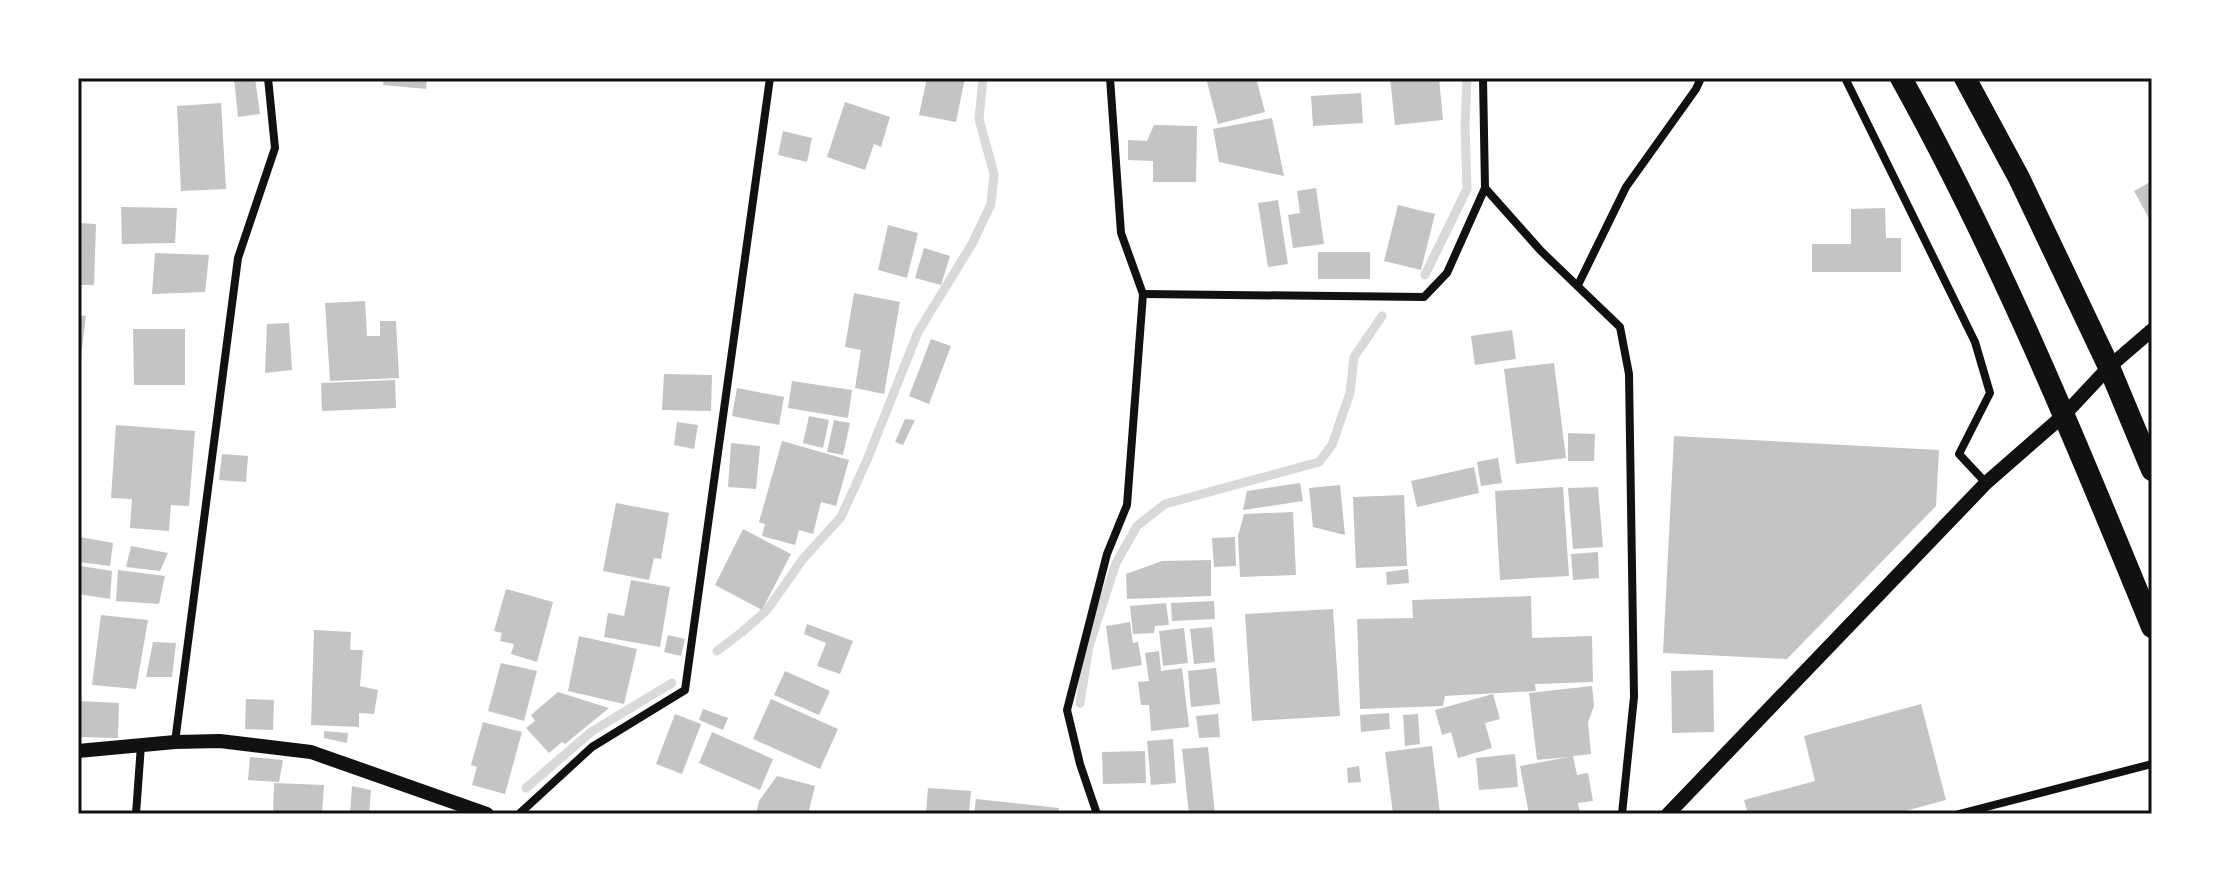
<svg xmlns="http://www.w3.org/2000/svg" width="2230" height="892" viewBox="0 0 2230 892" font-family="Barlow,sans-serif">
  <rect width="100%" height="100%" fill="#fff"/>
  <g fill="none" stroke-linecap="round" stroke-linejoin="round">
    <g stroke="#d9d9d9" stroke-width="9">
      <path d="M1425 275 1467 189 1465 126 1467 78"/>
      <path d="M717 651 742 632 767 610 803 559 841 517 867 460 918 332 972 244 991 204 994 174 979 119 983 78"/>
      <path d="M1080 703 1089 646 1116 563 1137 526 1165 504 1319 462 1332 445 1350 393 1354 357 1382 316"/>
      <path d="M526 788 591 732 672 683"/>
    </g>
  </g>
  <g fill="#c4c4c4">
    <path d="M234 78H255L260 114 238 117Z"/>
    <path d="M384 78H427L426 89 383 85Z"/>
    <path d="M927 78H965L956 122 919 115Z"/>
    <path d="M1206 78H1256L1265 112 1218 124Z"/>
    <path d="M1390 78H1439L1443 120 1395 125Z"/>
    <path d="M1361 93 1363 123 1313 126 1311 96Z"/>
    <path d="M845 102 890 117 881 147 874 144 865 170 827 157Z"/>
    <path d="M221 103 226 189 181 191 177 106Z"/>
    <path d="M1272 118 1284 176 1219 162 1213 129Z"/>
    <path d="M1154 125 1197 126 1196 182H1153V161L1128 160V140L1147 141Z"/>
    <path d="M783 131 812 138 807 162 778 155Z"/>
    <path d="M2152 181V224L2134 191Z"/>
    <path d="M1316 188 1324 244 1293 248 1288 215 1300 213 1297 191Z"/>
    <path d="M1278 200 1288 264 1268 267 1258 203Z"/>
    <path d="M1398 205 1435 214 1421 270 1384 261Z"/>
    <path d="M121 207 177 208 175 243 122 244Z"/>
    <path d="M1885 208 1886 238H1901V272H1812V244H1851V209Z"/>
    <path d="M78 223 96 224 94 285H78Z"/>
    <path d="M888 225 918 233 907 278 878 270Z"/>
    <path d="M924 248 950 256 941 285 915 278Z"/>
    <rect x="1318" y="252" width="52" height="27"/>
    <path d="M155 253 209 255 205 292 152 294Z"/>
    <path d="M854 293 900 302 884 394 855 388 861 350 845 347Z"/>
    <path d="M365 301 367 336H380V321H396L399 378 330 381 325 303Z"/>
    <path d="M78 315 86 316 80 365H78Z"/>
    <path d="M289 323 292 370 265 373 267 324Z"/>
    <path d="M133 329H185V385H134Z"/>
    <path d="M1512 330 1516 359 1475 365 1471 336Z"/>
    <path d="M931 339 951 346 929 404 909 396Z"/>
    <path d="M1554 363 1566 458 1516 464 1504 369Z"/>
    <path d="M664 374 712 375 711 411 662 410Z"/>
    <path d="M395 380 396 408 322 411 321 383Z"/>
    <path d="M792 381 852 390 848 418 788 408Z"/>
    <path d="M737 388 784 397 779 425 732 416Z"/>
    <path d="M809 416 829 420 823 448 803 443Z"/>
    <path d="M905 419 915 420 903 445 895 442Z"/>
    <path d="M834 420 850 423 843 455 827 452Z"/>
    <path d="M677 422 698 425 694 449 674 445Z"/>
    <path d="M116 425 195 431 189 506 171 505 169 531 130 528 132 499 111 498Z"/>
    <path d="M1568 433 1595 434 1594 461H1568Z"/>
    <path d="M1674 436 1939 450 1936 506 1787 659 1663 653Z"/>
    <path d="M782 441 849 460 836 506 821 502 813 534 799 530 795 545 762 536 765 524 759 522Z"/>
    <path d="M731 443 760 446 756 489 728 487Z"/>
    <path d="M222 454 248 456 246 482 219 480Z"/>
    <path d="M1498 458 1502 483 1481 486 1477 462Z"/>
    <path d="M1474 467 1479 493 1417 507 1411 481Z"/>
    <path d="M1300 483 1303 501 1243 510 1247 491Z"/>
    <path d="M1340 485 1345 535 1313 527 1309 488Z"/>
    <path d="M1563 487 1569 576 1500 580 1495 491Z"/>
    <path d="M1598 487 1603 547 1573 549 1568 488Z"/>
    <path d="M1404 495 1407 566 1356 568 1353 497Z"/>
    <path d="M616 503 669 513 661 559 654 558 649 580 603 571Z"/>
    <path d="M1293 512 1296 575 1240 577 1238 536 1244 514Z"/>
    <path d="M743 529 791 554 762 610 715 585Z"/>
    <path d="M80 537 113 543 110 566 78 562Z"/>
    <path d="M1235 537 1236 566 1214 567 1212 538Z"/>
    <path d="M131 546 168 553 160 571 126 567Z"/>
    <path d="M1598 552 1599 578 1573 580 1571 554Z"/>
    <path d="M1211 560V596L1127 599 1126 574 1162 561Z"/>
    <path d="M81 566 112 571 110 599 78 594Z"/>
    <path d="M1408 569 1409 583 1387 585 1386 572Z"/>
    <path d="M118 570 165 576 159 604 116 601Z"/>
    <path d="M631 580 670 587 660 647 604 637 608 613 624 616Z"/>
    <path d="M506 589 553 602 537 662 511 654 514 644 500 641 502 633 494 631Z"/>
    <path d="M1531 596 1532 638 1592 636 1593 682 1535 684 1536 691 1445 696 1443 706 1360 709 1357 619 1413 618 1412 600Z"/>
    <path d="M1214 601 1215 619 1172 621 1171 603Z"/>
    <path d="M1166 603 1169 625 1155 626 1154 633 1133 634 1130 606Z"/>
    <path d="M1333 609 1340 716 1252 721 1245 614Z"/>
    <path d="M101 615 148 620 136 689 92 685Z"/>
    <path d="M1130 622 1133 643 1138 642 1142 665 1112 670 1106 626Z"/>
    <path d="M807 624 853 641 840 674 817 666 826 643 804 634Z"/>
    <path d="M1212 627 1215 662 1194 664 1190 629Z"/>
    <path d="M1184 628 1188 663 1163 666 1159 631Z"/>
    <path d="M314 630 351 632 350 650H363L360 686 378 690 374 714 359 713V727L311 725Z"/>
    <path d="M668 635 685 639 681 656 664 652Z"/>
    <path d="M579 636 637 649 624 704 568 691Z"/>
    <path d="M153 642 176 643 172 677H146Z"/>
    <path d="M1159 651 1161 671 1182 668 1189 727 1151 731 1149 705H1141L1138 682 1149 681 1145 653Z"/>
    <path d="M501 663 537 671 524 721 488 711Z"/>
    <path d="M1216 668 1220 704 1191 707 1188 671Z"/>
    <path d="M1713 670 1714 732 1672 733 1671 671Z"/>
    <path d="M785 671 830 691 819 715 774 695Z"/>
    <path d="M1592 686 1594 706 1588 722 1591 754 1573 756 1577 775 1588 773 1593 801 1578 803 1580 814H1529L1520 766 1569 757 1537 760 1529 693Z"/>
    <path d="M558 692 609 708 565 744 562 742 549 753 526 728 535 721 531 715Z"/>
    <path d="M1493 694 1500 719 1485 723 1492 748 1458 758 1451 732 1442 735 1435 710Z"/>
    <path d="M246 699 274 700 273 730 245 729Z"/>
    <path d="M771 699 838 729 820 769 753 739Z"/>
    <path d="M78 701 119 703 118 738 78 737Z"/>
    <path d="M1921 704 1946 800 1894 814H1748L1744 800 1815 781 1804 736Z"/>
    <path d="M703 709 728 718 723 730 699 720Z"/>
    <path d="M1389 713 1390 729 1361 732 1360 715Z"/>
    <path d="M675 714 701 724 682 774 656 764Z"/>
    <path d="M1218 714 1220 737 1199 738 1196 716Z"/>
    <path d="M1418 714 1420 744 1405 746 1403 715Z"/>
    <path d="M483 722 522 732 505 794 472 785 477 767 471 765Z"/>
    <path d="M324 731 348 733 347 743 324 738Z"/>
    <path d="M712 732 773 759 760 790 699 763Z"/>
    <path d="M1173 739 1176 783 1151 785 1147 741Z"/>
    <path d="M1432 746 1440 814H1393L1385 752Z"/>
    <path d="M1208 747 1215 814H1189L1182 749Z"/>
    <path d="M1145 751 1146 783 1103 784 1102 752Z"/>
    <path d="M1515 754 1518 787 1479 790 1476 758Z"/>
    <path d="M250 757 283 760 279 782 248 780Z"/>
    <path d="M1359 766 1361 782 1348 783 1347 768Z"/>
    <path d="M777 776 815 786 808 814H756L759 801Z"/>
    <path d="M274 783 324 785 322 814H273Z"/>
    <path d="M352 786 371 790 369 814H350Z"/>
    <path d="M928 788 971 791 969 814H926Z"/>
    <path d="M976 799 1059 808 1058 814H974Z"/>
  </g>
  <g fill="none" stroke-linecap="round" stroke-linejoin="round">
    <g stroke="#111" stroke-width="8">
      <path d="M1483 78 1485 188 1541 251 1620 327 1629 374 1634 697 1622 814"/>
      <path d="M1845 78 1975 342 1990 393 1959 454 1986 483"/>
      <path d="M1578 285 1626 187 1696 89 1701 78"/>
      <path d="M1143 294 1424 297 1447 273 1485 188"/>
      <path d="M175 742 238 258 275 148 268 78"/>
      <path d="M136 814 141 745"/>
      <path d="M519 814 592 747 685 690 770 78"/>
      <path d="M1097 814 1080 764 1067 710 1107 554 1127 505 1143 294 1121 233 1110 78"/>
      <path d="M1959 814 2152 764"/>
    </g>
    <g stroke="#111" stroke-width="14">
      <path d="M78 751 175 742 220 741 311 752 487 814"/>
      <path d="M1668 814 1986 483 2065 414 2109 367 2152 330"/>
    </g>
    <g stroke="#111" stroke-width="22">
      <path d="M1901 78C1999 254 2076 441 2152 627"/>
      <path d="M1965 78 2019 178 2109 367 2152 470"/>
    </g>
  </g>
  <rect width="2230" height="892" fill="none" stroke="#ffffff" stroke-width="160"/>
  <rect x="80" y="80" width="2070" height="732" fill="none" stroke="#111" stroke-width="3"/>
</svg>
